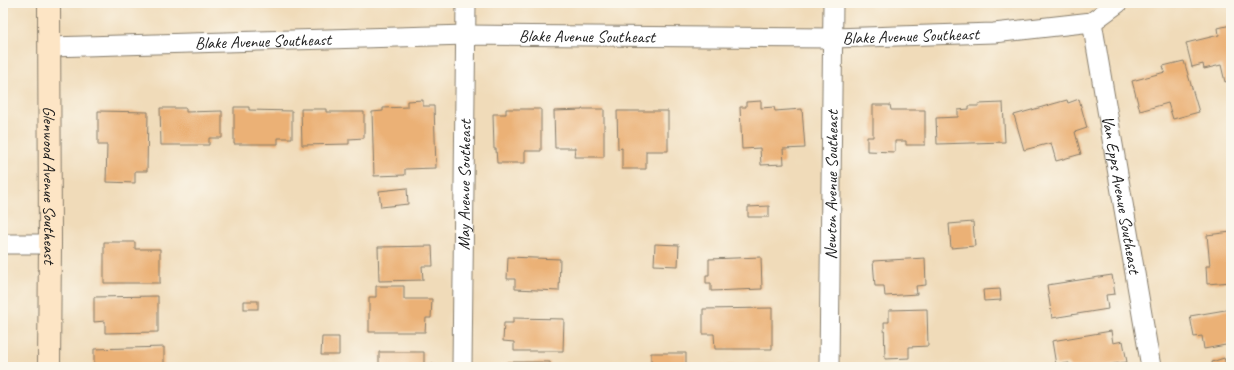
<svg xmlns="http://www.w3.org/2000/svg" width="1234" height="370" viewBox="0 0 1234 370" font-family="Caveat,sans-serif">
  <rect width="100%" height="100%" fill="#fbf7ec"/>
  <filter id="ink" filterUnits="userSpaceOnUse"><feTurbulence type="fractalNoise" baseFrequency=".025" numOctaves="2"/><feDisplacementMap in="SourceGraphic" scale="8" xChannelSelector="R" yChannelSelector="G"/><feConvolveMatrix kernelMatrix="1 2 1 2 8 2 1 2 1" color-interpolation-filters="sRGB"/></filter>
  <filter id="wash" filterUnits="userSpaceOnUse"><feTurbulence type="fractalNoise" baseFrequency=".012" numOctaves="4" result="noise"/><feDisplacementMap in="SourceGraphic" scale="16" xChannelSelector="R" yChannelSelector="G"/><feGaussianBlur stdDeviation="0.9" result="paint"/><feColorMatrix in="noise" values="0 0 0 0 0 0 0 0 0 0 0 0 0 0 0 0 0 1.4 0 .05"/><feComposite in="paint" operator="in"/></filter>
  <g filter="url(#wash)">
    <rect width="100%" height="100%" fill="#f0dbb9"/>
    <g id="blocks">
      <g fill="#ebb176">
        <path d="M1231 25V80L1225 82 1221 65 1204 69 1203 64 1192 67 1186 43 1219 35 1218 28Z"/>
        <path d="M1184 61 1199 112 1173 119 1168 103 1140 111 1132 81 1165 72 1163 66Z"/>
        <path d="M1079 99 1087 128 1075 132 1081 154 1056 161 1051 143 1024 150 1014 115 1067 100 1068 103Z"/>
        <path d="M423 100V106H434L436 168 405 169V175L374 176 372 112 383 111V108L407 107V101Z"/>
        <path d="M761 101V108L774 107 775 111 802 109 805 148 783 149 784 164 761 165 760 148 742 149 740 107H746V102Z"/>
        <path d="M1003 103 1005 142 937 144 936 118 958 117V110L969 109V106H979L978 104Z"/>
        <path d="M873 105H890L891 110H925V145H906V141H895V152L867 151V137H873Z"/>
        <path d="M234 107H249V110L292 111V138H278V144H234Z"/>
        <path d="M160 108H186V112L222 111V138H209V145H161Z"/>
        <path d="M301 109H326V112H364V138L349 139V144L302 145Z"/>
        <path d="M506 109H541V151H525V163H497L496 149H494L493 114H506Z"/>
        <path d="M582 109H604V157H574L575 148H555L554 111 582 110Z"/>
        <path d="M98 111 148 112 147 171H135V183L106 182 107 145H98Z"/>
        <path d="M617 111H668V151H646V169H622V148L618 149Z"/>
        <rect x="3" y="164" width="4" height="34"/>
        <path d="M407 188 408 204 381 207 379 191Z"/>
        <path d="M769 206V217H748V207Z"/>
        <path d="M973 222 975 246 951 248 949 224Z"/>
        <path d="M1231 232V282L1207 284 1206 266H1210L1207 235Z"/>
        <path d="M104 242H135V249H160V283H104Z"/>
        <path d="M655 244 679 245 678 266 654 265Z"/>
        <path d="M432 246 433 266H422L423 280 379 281 378 247Z"/>
        <path d="M508 257 560 259 559 291 515 289V279H507Z"/>
        <path d="M761 257 762 289 711 291V283H706V275H709V259Z"/>
        <path d="M925 258 926 285 916 286 917 294 885 296 884 286H875L873 261Z"/>
        <path d="M1112 275 1115 294 1106 295 1108 309 1052 318 1047 285Z"/>
        <path d="M376 286H404V299H432L431 318H426L425 332H369V297H376Z"/>
        <path d="M1000 289 1001 300 984 301 983 290Z"/>
        <path d="M158 296V332L105 333V321L94 322V297Z"/>
        <rect x="244" y="301" width="14" height="8"/>
        <path d="M772 308V349H715L714 334H703V309Z"/>
        <path d="M927 309 928 346 909 347V358L885 359 884 322H889V310Z"/>
        <path d="M1231 309V344L1204 349 1202 336 1194 337 1190 316Z"/>
        <path d="M513 318 564 319 563 351H514V342L503 341 504 323H513Z"/>
        <path d="M1111 331 1113 343 1123 341 1127 362 1095 367H1070L1069 363 1056 365 1052 341Z"/>
        <path d="M322 337H339V355H321Z"/>
        <path d="M164 347V366L94 367V349Z"/>
        <path d="M379 352H424V364H433V367H379Z"/>
        <path d="M651 353H686V365L651 366Z"/>
        <path d="M1224 358 1226 364 1231 362V367H1213L1212 362Z"/>
        <path d="M507 362H550V367H508Z"/>
        <path d="M776 364V367H726V365Z"/>
      </g>
    </g>
  </g>
  <g filter="url(#ink)">
    <use href="#blocks" fill-opacity="0" stroke="#867c6a" stroke-width="1"/>
    <g fill="none" stroke-linecap="round" stroke-linejoin="round">
      <g stroke="#867c6a" stroke-width="21">
        <g id="street">
          <path id="s1" d="M1092 22 1151 367"/>
          <path id="s2" d="M50 47 467 35 833 38 994 33 1092 22 1118 3"/>
          <path d="M3 244H50"/>
          <path id="s3" d="M462 367 466 3"/>
          <path id="s4" d="M829 367 833 3"/>
        </g>
      </g>
      <g stroke="#867c6a" stroke-width="24">
        <g id="secondary">
          <path id="s5" d="M49 3 50 244 49 367"/>
        </g>
      </g>
      <use href="#street" stroke="#fff" stroke-width="19"/>
      <use href="#secondary" stroke="#fde5c5" stroke-width="22"/>
    </g>
  </g>
  <g text-anchor="middle" dominant-baseline="central" stroke-width="3" stroke-linejoin="round" paint-order="stroke">
    <g font-size="17" fill="#1c1c1c" stroke="#fbf7ec">
      <text stroke="none"><textPath href="#s2" startOffset="861">Blake Avenue Southeast</textPath></text>
      <text stroke="none"><textPath href="#s2" startOffset="537">Blake Avenue Southeast</textPath></text>
      <text stroke="none"><textPath href="#s2" startOffset="213">Blake Avenue Southeast</textPath></text>
      <text stroke="none"><textPath href="#s5" startOffset="182">Glenwood Avenue Southeast</textPath></text>
      <text stroke="none"><textPath href="#s3" startOffset="182">May Avenue Southeast</textPath></text>
      <text stroke="none"><textPath href="#s4" startOffset="182">Newton Avenue Southeast</textPath></text>
      <text stroke="none"><textPath href="#s1" startOffset="175">Van Epps Avenue Southeast</textPath></text>
    </g>
  </g>
  <rect width="1234" height="370" fill="none" stroke="#fbf7ec" stroke-width="16"/>
</svg>
